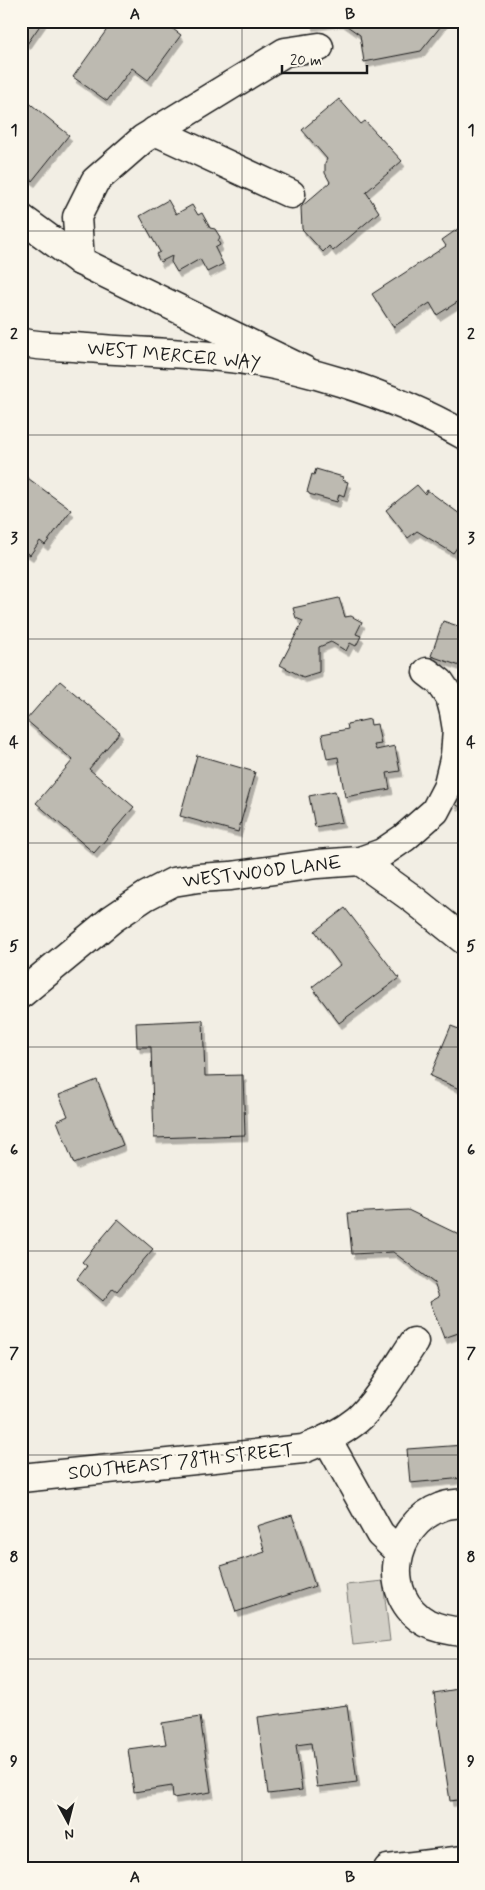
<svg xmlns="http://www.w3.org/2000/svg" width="485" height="1890" viewBox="0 0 485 1890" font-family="Mynerve,sans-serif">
  <defs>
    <filter id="shadow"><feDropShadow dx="3" dy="5.5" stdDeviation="0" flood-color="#0004"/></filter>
  </defs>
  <rect width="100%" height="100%" fill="#f2eee4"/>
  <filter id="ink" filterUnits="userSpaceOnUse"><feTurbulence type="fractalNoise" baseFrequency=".02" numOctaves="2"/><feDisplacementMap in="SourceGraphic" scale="10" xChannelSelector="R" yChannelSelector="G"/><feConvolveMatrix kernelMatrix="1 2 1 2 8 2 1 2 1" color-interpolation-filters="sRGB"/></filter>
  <g filter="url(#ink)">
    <path fill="#d2cfc6" stroke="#777671" d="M383 1581 390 1641 353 1645 346 1585Z"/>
    <g fill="#bdbab1" stroke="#1c1c1c" filter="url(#shadow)">
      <path d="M21 21H43L27 44 21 40Z"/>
      <path d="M113 21H162L181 35 148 80 132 68 107 101 73 77Z"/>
      <path d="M309 21H340L310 25Z"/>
      <path d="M340 21H445L421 51 364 62 360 35Z"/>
      <path d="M22 97 69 135 32 181 21 173Z"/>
      <path d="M339 99 361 124 365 121 402 161 366 192 379 212 333 251 329 246 323 252 302 229 301 207 330 182 325 173V163L327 159 302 130Z"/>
      <path d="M168 200 176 214 192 205 198 215 202 213 210 228 215 229 220 237 218 241 220 245 215 248 223 264 207 272 200 259 177 272 171 262 172 256 160 262 156 254 160 252 140 216Z"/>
      <path d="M459 228 464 235V305L462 306 459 301 437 315 430 303 393 327 372 294 446 246 442 240Z"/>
      <path d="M316 469 343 477 342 480 348 482 344 496 339 494 337 502 309 494V493L307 492 312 474 314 475Z"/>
      <path d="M21 473 71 510 45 545 40 541 30 555 21 549Z"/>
      <path d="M417 485 425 494 427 490 464 517V538L453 553 417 531 408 538 386 510Z"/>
      <path d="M339 598 345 617 351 616 362 622 356 634 361 636 356 646 350 643 346 651 331 642 319 647V672L303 677 280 665 303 621 296 618 293 608Z"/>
      <path d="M443 621 464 628V654L460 666 431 656Z"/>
      <path d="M60 681 120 732 89 769 134 807 94 853 36 803 73 760 26 720Z"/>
      <path d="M370 719 371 725 377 724 381 744 374 745 376 750 395 746 400 771 387 773 390 789 345 797 338 757 327 759 322 734 348 729 347 724Z"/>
      <path d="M197 755 255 772 238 832 180 816Z"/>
      <path d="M464 781V809L453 803Z"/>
      <path d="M335 791 342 822 315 827 309 796Z"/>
      <path d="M345 908 399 978 339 1023 312 987 340 965 315 931Z"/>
      <path d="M203 1020 205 1076 243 1075 245 1135 154 1138 151 1047H137L136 1023Z"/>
      <path d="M451 1026 464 1031V1091L430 1076Z"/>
      <path d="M97 1080 123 1145 74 1164 57 1121 68 1116 59 1095Z"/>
      <path d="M408 1210 464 1237V1331L444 1338 430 1302 439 1297 434 1283 393 1252 352 1254 348 1213Z"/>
      <path d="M118 1219 153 1249 117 1291 113 1288 103 1301 77 1279 87 1266 82 1262Z"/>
      <path d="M464 1445V1478L410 1483 407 1449Z"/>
      <path d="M292 1515 315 1586 236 1612 221 1566 265 1552 257 1526Z"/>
      <path d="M464 1688V1799L450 1801 434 1693Z"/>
      <path d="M347 1705 357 1782 317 1787 311 1743 296 1745 302 1790 268 1794 258 1717Z"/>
      <path d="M200 1717 211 1792 173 1798 172 1786 134 1792 128 1749 166 1744 162 1723Z"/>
    </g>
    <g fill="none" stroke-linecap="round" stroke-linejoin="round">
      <g stroke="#1c1c1c" stroke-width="31">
        <g id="minor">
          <path d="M155 131 291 194"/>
          <path d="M21 218 80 261"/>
          <path d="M21 342C38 347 57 346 74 347 120 351 166 352 211 356 296 363 390 393 464 435"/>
          <path d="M306 371 80 261 77 217 95 181 143 139 285 52 319 47"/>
          <path d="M360 861 413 899 464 940"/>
          <path d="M21 994 112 919 146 896 173 882 198 878 231 876 317 864 360 861 382 853 404 838 435 811 447 788 455 755 457 730 454 712 450 697 440 682 427 672"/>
          <path d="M327 1439 380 1534 398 1551"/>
          <path d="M21 1478 303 1449C322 1442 341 1433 357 1420 376 1404 399 1364 414 1342"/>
          <path d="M464 1503C457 1504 448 1504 441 1507 392 1525 379 1596 427 1623 439 1629 450 1631 464 1632"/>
          <path d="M388 1869 464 1860"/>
        </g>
      </g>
      <use href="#minor" stroke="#fbf7ec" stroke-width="28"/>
    </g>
  </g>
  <path fill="none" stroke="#1c1c1c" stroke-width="1" stroke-opacity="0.55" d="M242 21V1869M21 231H464M21 435H464M21 639H464M21 843H464M21 1047H464M21 1251H464M21 1455H464M21 1659H464"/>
  <g text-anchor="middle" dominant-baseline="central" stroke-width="5" stroke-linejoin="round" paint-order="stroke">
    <g font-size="19" fill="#1c1c1c" stroke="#fbf7ec">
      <text transform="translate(174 356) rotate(5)">WEST MERCER WAY</text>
      <text transform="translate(262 872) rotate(-7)">WESTWOOD LANE</text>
      <text transform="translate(181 1462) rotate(-6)">SOUTHEAST 78TH STREET</text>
    </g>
  </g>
  <rect width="485" height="1890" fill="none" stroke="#fbf7ec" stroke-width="55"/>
  <g transform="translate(68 1822) rotate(173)" stroke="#fbf7ec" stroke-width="4" paint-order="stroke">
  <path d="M0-4L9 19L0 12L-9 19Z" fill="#1c1c1c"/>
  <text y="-8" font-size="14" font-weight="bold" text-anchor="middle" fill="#1c1c1c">N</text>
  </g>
  <path d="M282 65v8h85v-8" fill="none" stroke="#1c1c1c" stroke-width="2.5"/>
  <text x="290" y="65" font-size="15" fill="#1c1c1c" stroke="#fbf7ec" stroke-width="4" paint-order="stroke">20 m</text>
  <rect x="28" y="28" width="430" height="1834" fill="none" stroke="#1c1c1c" stroke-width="2"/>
  <g font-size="16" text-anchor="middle" font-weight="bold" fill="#1c1c1c">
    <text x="135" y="19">A</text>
    <text x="350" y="19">B</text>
    <text x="14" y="135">1</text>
    <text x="471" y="135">1</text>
    <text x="14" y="339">2</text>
    <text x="471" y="339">2</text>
    <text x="14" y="543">3</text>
    <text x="471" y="543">3</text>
    <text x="14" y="747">4</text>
    <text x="471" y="747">4</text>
    <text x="14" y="951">5</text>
    <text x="471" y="951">5</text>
    <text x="14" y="1155">6</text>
    <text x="471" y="1155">6</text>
    <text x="14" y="1358">7</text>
    <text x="471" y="1358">7</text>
    <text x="14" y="1562">8</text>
    <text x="471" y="1562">8</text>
    <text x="14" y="1766">9</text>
    <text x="471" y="1766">9</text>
    <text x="135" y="1882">A</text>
    <text x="350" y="1882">B</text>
  </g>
</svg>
